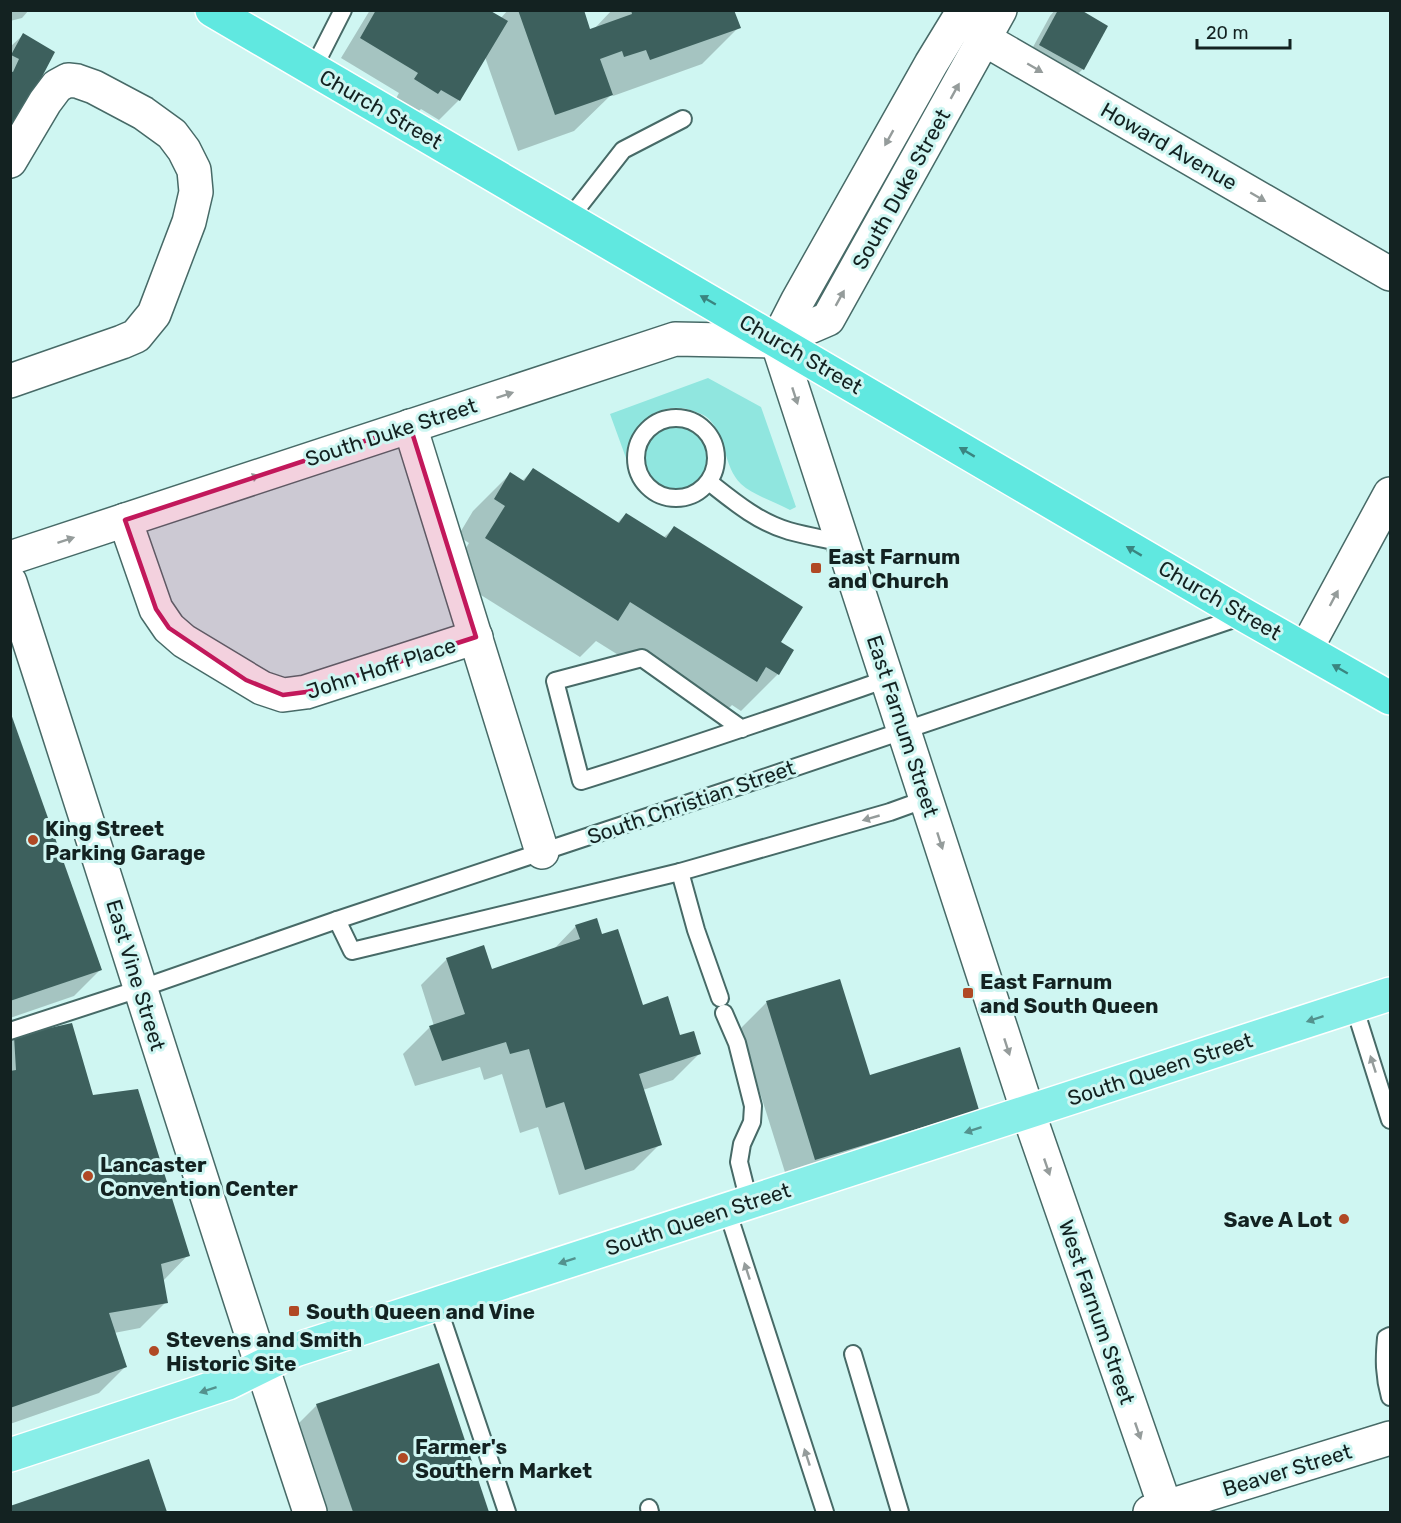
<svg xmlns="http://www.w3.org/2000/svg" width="1401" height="1523" viewBox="0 0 1401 1523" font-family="Rubik,sans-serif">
  <rect width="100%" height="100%" fill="#cff6f2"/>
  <g fill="#90e6df">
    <path d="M708 378 761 407 796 507 790 510C775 502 753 495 741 484 723 466 727 438 709 419 705 415 699 413 693 411 662 398 627 425 626 458L610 414Z"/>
    <circle cx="677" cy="457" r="32"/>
  </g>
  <g fill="#0003">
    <path d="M10 10H29L22 18 10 21Z"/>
    <path d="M370 10H486L500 19 508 10H582L589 31 594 29 612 10H735L734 12 739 27 702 64 613 96 612 94 574 131 518 151 485 57 459 100 439 120 421 109 417 113 395 100 399 93 341 58Z"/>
    <path d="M1055 10H1078L1083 69 1069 82 1027 58 1050 16Z"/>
    <path d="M23 35 10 135V47Z"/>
    <path d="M533 470 617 523 626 514 663 538 674 528 778 642V674L741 711 732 705 719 718 596 641 580 657 449 575 469 543 458 536 473 511 510 474 522 481Z"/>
    <path d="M10 715 100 970 74 996 10 1018Z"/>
    <path d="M576 926 601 936 642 1007 699 1054 673 1080 643 1090 660 1144 634 1170 559 1195 538 1127 520 1133 502 1074 484 1080 480 1067 415 1086 403 1054 429 1028 434 1026 421 985 447 959 491 971 552 951Z"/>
    <path d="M839 980 869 1077 978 1109 951 1135 789 1185 740 1029 766 1003Z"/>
    <path d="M15 1038 92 1097 188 1255 163 1281 166 1302 140 1328 114 1333 125 1367 99 1393 10 1424V1042Z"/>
    <path d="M438 1365 488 1512H318L291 1431 317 1405Z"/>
    <path d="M148 1461 166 1512H10V1507Z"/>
  </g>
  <g fill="#3d605d">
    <path d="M376 10H489L508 21 460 101 441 90 438 94 414 79 418 73 360 38Z"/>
    <path d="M518 10H584L590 29 632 14 631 10H734L741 28 650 60 646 50 624 57 622 51 600 59 613 95 555 115Z"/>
    <path d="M1058 10H1081L1108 26 1084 70 1039 45Z"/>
    <path d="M23 33 55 52 10 138V71L13 72 19 59 11 55Z"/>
    <path d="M533 468 619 523 626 513 666 538 674 526 803 607 781 642 794 650 779 675 766 667 757 682 630 602 618 621 485 538 505 506 494 499 510 472 524 481Z"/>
    <path d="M10 711 102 970 10 1001Z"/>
    <path d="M597 918 602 934 618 929 643 1005 668 996 680 1035 694 1031 701 1054 639 1074 662 1145 585 1170 564 1102 546 1108 529 1049 510 1054 506 1042 442 1061 429 1026 465 1014 446 958 484 945 492 969 580 939 575 925Z"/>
    <path d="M840 979 870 1075 960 1047 979 1110 815 1160 766 1001Z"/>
    <path d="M72 1023 93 1095 138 1089 190 1256 161 1264 168 1303 109 1313 127 1367 10 1408V1071L16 1070 14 1036Z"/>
    <path d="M439 1363 489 1512H353L316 1404Z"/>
    <path d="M149 1459 167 1512H10V1506Z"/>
  </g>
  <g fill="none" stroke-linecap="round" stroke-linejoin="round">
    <g stroke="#476a67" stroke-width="20">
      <g id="service">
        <path d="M313 69 343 10"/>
        <path d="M569 219 623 150 683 119"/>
        <circle cx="676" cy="458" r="40"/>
        <path d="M709 482C733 501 758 522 789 531 807 536 825 539 843 543"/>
        <path d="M742 729 642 658 555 681 581 781C684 749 785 714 887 679"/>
        <path d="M680 872 696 930 720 998"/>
        <path d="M337 920 352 951 680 872 890 812 926 799"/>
        <path d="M1354 1006 1390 1120"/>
        <path d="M724 1013 737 1043 753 1106 752 1122 742 1144 739 1162 749 1202"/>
        <path d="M10 1031 139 989 337 920 722 792 1243 616"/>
        <path d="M727 1210 825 1512"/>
        <path d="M437 1304 507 1512"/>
        <path d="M1390 1336 1386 1338C1384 1359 1384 1376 1390 1397"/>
        <path d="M853 1354 900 1512"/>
        <path d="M649 1508 650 1512"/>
      </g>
    </g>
    <g stroke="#476a67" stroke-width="36">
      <g id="minor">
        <path d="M964 18 984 39 1390 274"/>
        <path d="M10 161 45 102 57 86 68 80 77 81 94 87 143 113 172 134 184 150 194 170 196 192 189 222 154 314 136 336 122 342 10 381"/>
        <path d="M410 426 542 852"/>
        <path d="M125 520 156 609 169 628 184 641 262 688 283 695 306 692 476 637"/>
        <path d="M1306 649 1390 494"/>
        <path d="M1028 1112 1167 1512"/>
        <path d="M1150 1512 1390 1438"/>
      </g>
    </g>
    <g stroke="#476a67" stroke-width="36">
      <g id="tertiary">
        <path d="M777 341 1028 1112"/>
        <path d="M10 582C111 892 207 1203 310 1512"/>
      </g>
    </g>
    <g stroke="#476a67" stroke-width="36">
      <g id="secondary">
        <path d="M777 341 798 300 931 64 964 10"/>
        <path d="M10 558 675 339 777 341 828 319 1000 10"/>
      </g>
    </g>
    <g stroke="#fff" stroke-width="36">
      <path id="primary" d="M10 1455 228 1383 295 1350 1390 994"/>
    </g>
    <g stroke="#fff" stroke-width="36">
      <path id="trunk" d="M212 10 1244 615 1390 698"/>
    </g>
    <use href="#service" stroke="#fff" stroke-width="16"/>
    <use href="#minor" stroke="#fff" stroke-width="33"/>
    <use href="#tertiary" stroke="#fff" stroke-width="33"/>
    <use href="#secondary" stroke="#fff" stroke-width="33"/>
    <use href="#primary" stroke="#88eee8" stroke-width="33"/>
    <use href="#trunk" stroke="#60e8e0" stroke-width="33"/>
  </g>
  <defs><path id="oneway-solid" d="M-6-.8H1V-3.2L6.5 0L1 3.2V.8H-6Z" transform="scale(1.5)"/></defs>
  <g fill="#959c9b">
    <use href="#oneway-solid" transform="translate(1035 68) rotate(30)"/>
    <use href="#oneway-solid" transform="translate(955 91) rotate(-61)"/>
    <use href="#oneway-solid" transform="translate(889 138) rotate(119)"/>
    <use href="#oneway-solid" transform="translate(1258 197) rotate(30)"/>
    <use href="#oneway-solid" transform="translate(840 298) rotate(-61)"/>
    <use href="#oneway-solid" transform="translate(505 395) rotate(-18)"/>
    <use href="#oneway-solid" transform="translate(795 396) rotate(72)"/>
    <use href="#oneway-solid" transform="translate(251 478) rotate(-18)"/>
    <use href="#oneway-solid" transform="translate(66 540) rotate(-18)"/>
    <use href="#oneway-solid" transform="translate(1334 598) rotate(-62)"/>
    <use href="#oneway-solid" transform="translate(871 818) rotate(164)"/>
    <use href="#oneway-solid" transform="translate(940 841) rotate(72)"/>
    <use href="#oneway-solid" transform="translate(1007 1047) rotate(72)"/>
    <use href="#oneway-solid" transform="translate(1373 1064) rotate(-108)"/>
    <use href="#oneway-solid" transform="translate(1047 1167) rotate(71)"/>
    <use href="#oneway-solid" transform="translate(747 1271) rotate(-108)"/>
    <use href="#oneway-solid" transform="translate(1138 1431) rotate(71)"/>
    <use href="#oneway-solid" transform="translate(807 1457) rotate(-108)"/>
  </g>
  <g fill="#3a8580">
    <use href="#oneway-solid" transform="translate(708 300) rotate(-150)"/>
    <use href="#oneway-solid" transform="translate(967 452) rotate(-149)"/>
    <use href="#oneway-solid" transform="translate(1134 551) rotate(-149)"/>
    <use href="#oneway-solid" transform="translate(1340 669) rotate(-150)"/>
  </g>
  <g fill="#53928e">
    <use href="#oneway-solid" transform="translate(1315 1019) rotate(162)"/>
    <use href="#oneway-solid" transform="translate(973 1130) rotate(162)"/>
    <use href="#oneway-solid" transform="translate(567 1261) rotate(162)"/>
    <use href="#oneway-solid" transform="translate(208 1390) rotate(162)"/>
  </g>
  <path fill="#c2185b" fill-opacity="0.2" stroke="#c2185b" stroke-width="4.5" stroke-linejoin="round" d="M410 426 476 637 306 692 283 695 246 680 169 628 156 609 125 520Z"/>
  <g fill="#b04925" stroke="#cff6f2" stroke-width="2">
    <rect x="810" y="562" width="12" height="12" rx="3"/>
    <circle cx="33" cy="840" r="6"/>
    <rect x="962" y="987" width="12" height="12" rx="3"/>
    <circle cx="88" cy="1176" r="6"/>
    <circle cx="1344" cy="1219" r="6"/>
    <rect x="288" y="1305" width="12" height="12" rx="3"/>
    <circle cx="154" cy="1351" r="6"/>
    <circle cx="403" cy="1458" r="6"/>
  </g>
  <g text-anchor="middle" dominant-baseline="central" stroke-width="6" stroke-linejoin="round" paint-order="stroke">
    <g font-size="21" fill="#132221" stroke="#cff6f2">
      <text transform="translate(381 109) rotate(30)">Church Street</text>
      <text transform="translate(1169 146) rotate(30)">Howard Avenue</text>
      <text transform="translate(901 189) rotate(-61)">South Duke Street</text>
      <text transform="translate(801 354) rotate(30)">Church Street</text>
      <text transform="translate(391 432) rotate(-18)">South Duke Street</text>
      <text transform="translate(1220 600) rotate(30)">Church Street</text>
      <text transform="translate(381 668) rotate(-18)">John Hoff Place</text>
      <text transform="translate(903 726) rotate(72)">East Farnum Street</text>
      <text transform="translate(691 802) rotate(-19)">South Christian Street</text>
      <text transform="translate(136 975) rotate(73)">East Vine Street</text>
      <text transform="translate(1160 1069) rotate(-18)">South Queen Street</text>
      <text transform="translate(698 1219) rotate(-18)">South Queen Street</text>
      <text transform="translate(1097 1312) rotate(71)">West Farnum Street</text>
      <text transform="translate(1287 1470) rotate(-17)">Beaver Street</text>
    </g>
    <g font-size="21" font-weight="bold" fill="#132221" stroke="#cff6f2" text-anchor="start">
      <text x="828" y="556">East Farnum<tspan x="828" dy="24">and Church</tspan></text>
      <text x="45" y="828">King Street<tspan x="45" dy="24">Parking Garage</tspan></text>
      <text x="980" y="981">East Farnum<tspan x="980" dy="24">and South Queen</tspan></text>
      <text x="100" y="1164">Lancaster<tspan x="100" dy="24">Convention Center</tspan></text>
      <text x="1332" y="1219" text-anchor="end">Save A Lot</text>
      <text x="306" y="1311">South Queen and Vine</text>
      <text x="166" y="1339">Stevens and Smith<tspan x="166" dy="24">Historic Site</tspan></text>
      <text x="415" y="1446">Farmer's<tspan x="415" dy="24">Southern Market</tspan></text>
    </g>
  </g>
  <rect width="1401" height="1523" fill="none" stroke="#132221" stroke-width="24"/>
  <path d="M1197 39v9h93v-9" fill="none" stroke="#132221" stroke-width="3"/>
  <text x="1206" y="39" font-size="18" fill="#132221" stroke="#cff6f2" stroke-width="4.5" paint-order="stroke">20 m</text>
</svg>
